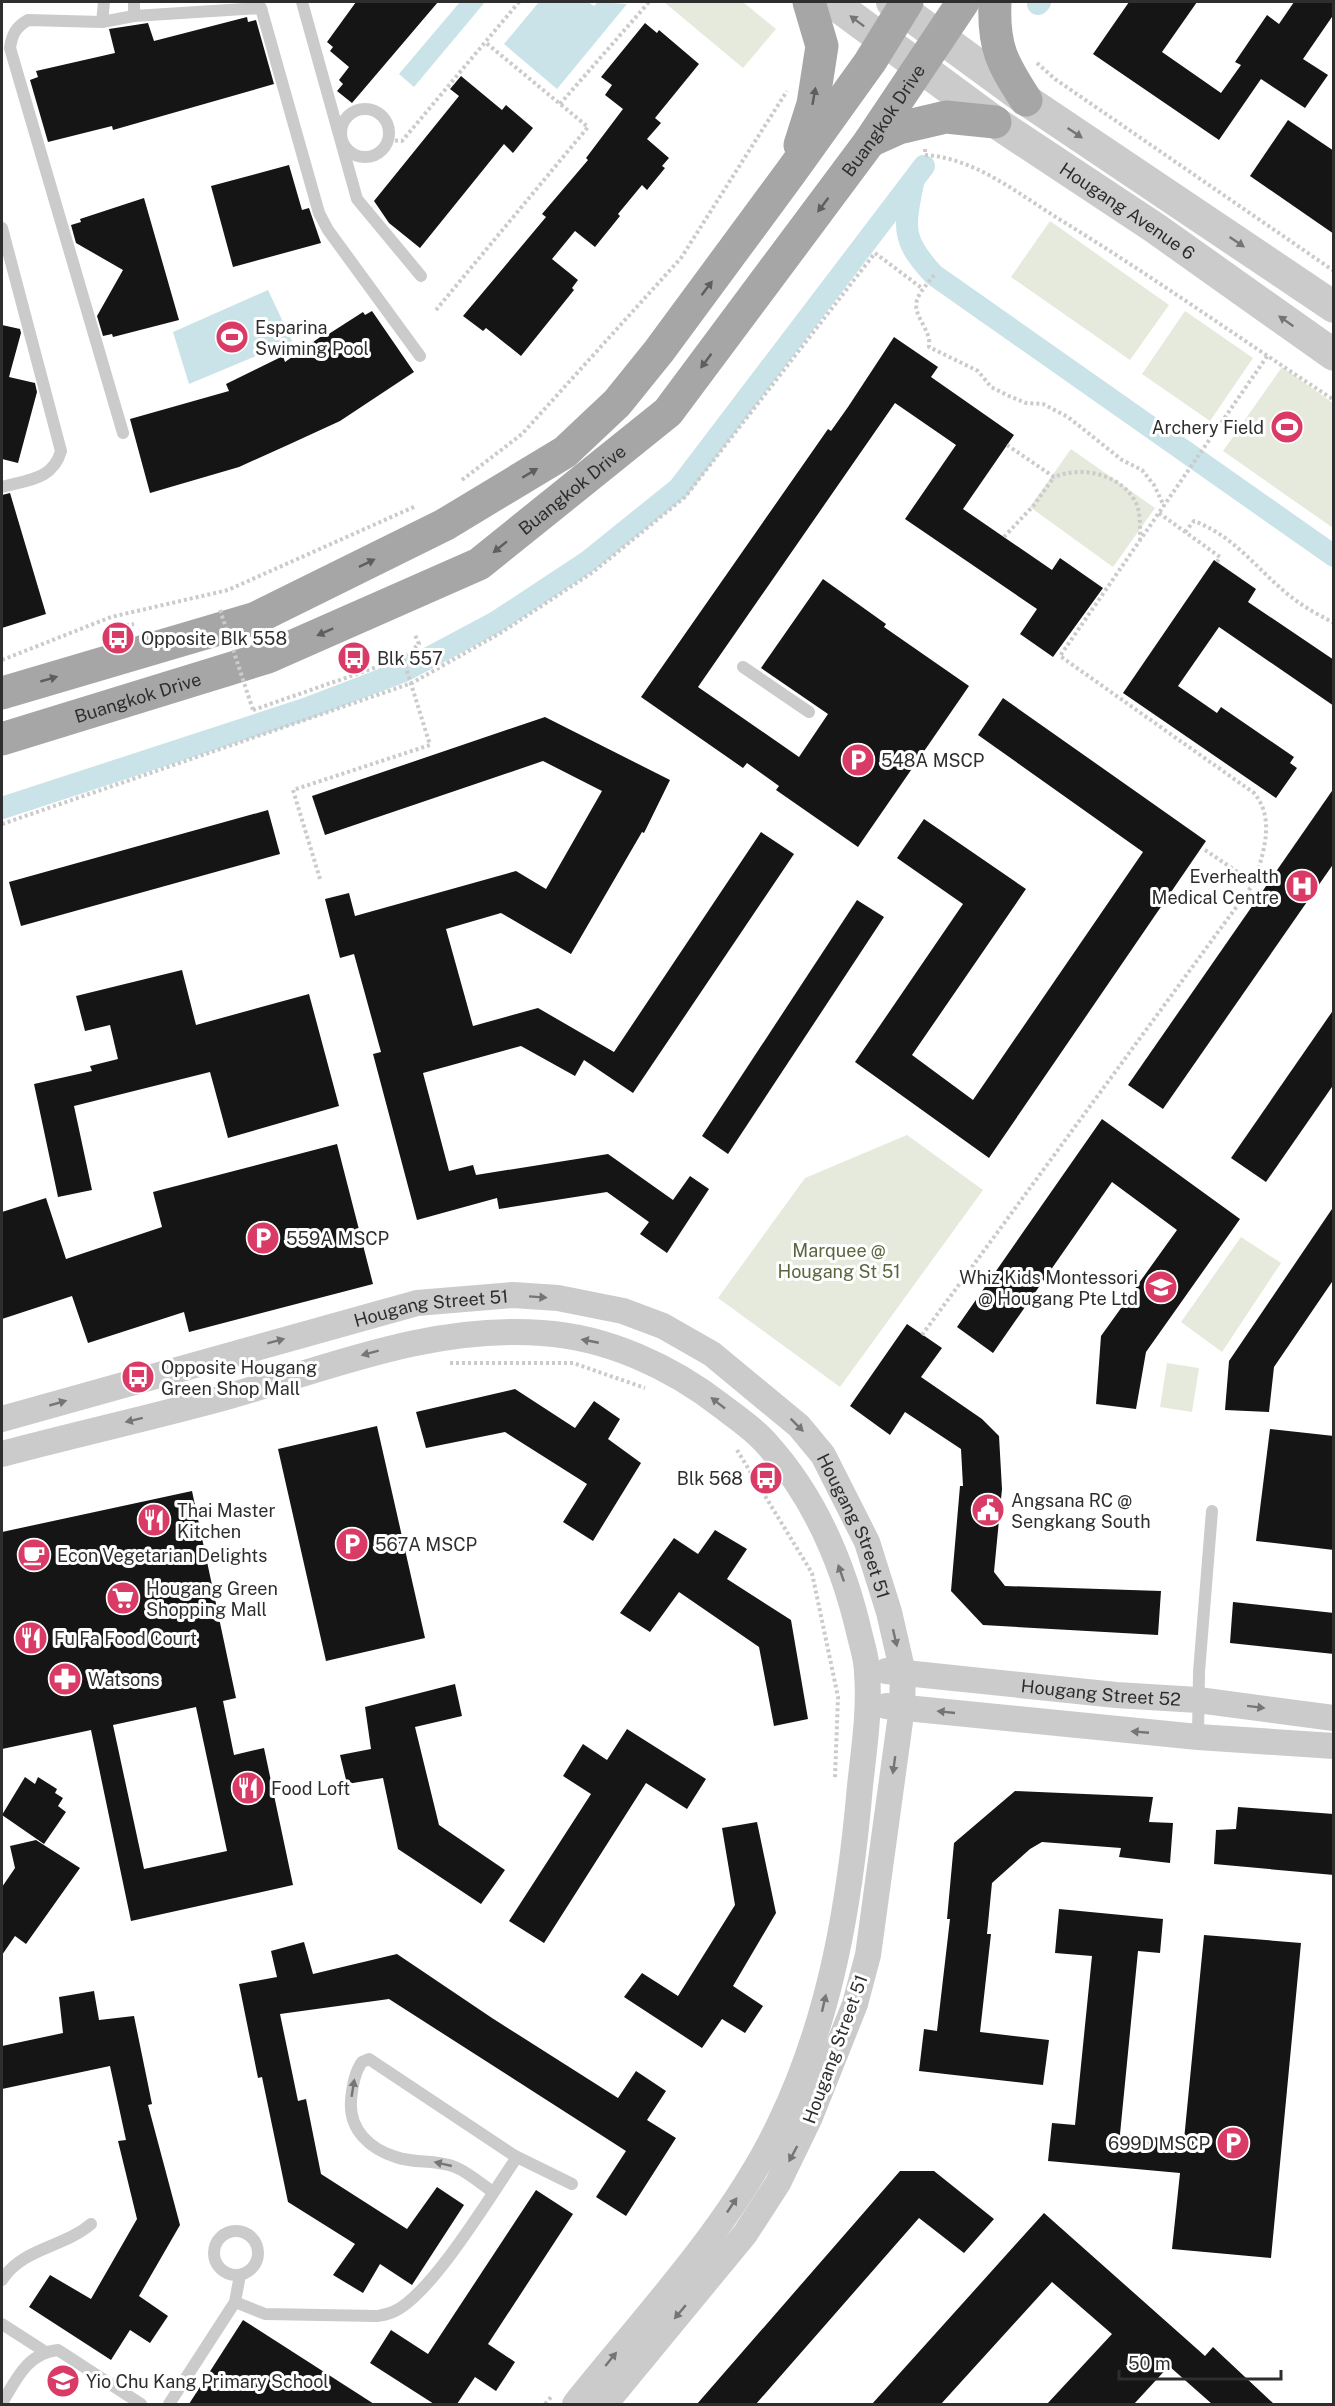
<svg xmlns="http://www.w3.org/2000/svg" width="1335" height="2406" viewBox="0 0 1335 2406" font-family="'Public Sans',sans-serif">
  <rect width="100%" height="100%" fill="#fff"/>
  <g fill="#e6eadc">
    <path d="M664 2H743L776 29 743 68Z"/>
    <path d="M1050 221 1169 305 1130 360 1011 277Z"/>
    <path d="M1185 311 1253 358 1210 421 1142 374Z"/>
    <path d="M1282 367 1333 403V528L1223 451Z"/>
    <path d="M1071 449 1155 508 1113 567 1030 507Z"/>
    <path d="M907 1135 983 1190 840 1387 718 1298 805 1178Z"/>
    <path d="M1241 1237 1281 1263 1222 1352 1181 1322Z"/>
    <path d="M1167 1363 1199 1368 1192 1412 1160 1407Z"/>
  </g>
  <g fill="#c9e3e9">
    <path d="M460 2H485L414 87 399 74Z"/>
    <path d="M539 2H588L594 6 598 2 627 4 557 89 504 44Z"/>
    <path d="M268 290 292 341 189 384 173 332Z"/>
  </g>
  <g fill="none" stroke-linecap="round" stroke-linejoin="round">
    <g stroke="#c9e3e9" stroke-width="22">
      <path d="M1038 4 1040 2"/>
      <path d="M913 183C904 228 901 240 934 275L1334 556"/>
      <path d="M2 808 305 709 404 671 496 622 587 562 679 488 924 166"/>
    </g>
  </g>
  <g fill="#151515" fill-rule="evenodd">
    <path d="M356 2H438L352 103 337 91 343 84 339 80 349 67 330 51 333 47 327 42Z"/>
    <path d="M1129 2H1197L1162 52 1221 93 1241 65 1235 62 1267 15 1279 24 1294 2H1334V14L1303 59 1328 75 1305 108 1261 79 1219 140 1093 54Z"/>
    <path d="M247 17 248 22 256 20 274 84 113 130 112 126 48 142 30 80 38 77 36 71 115 53 109 29 148 23 154 41Z"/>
    <path d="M645 23 657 33 659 30 699 64 655 118 661 123 647 139 669 158 662 166 665 168 647 190 642 185 618 214 620 216 595 247 575 231 552 259 578 280 572 288 574 290 521 356 486 328 483 331 463 316 546 217 542 214 588 160 586 158 623 109 605 95 612 85 601 77Z"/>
    <path d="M461 76 502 110 506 105 533 128 513 153 504 144 420 248 389 223 374 201 459 96 450 89Z"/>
    <path d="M1288 120 1334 151V234L1250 176Z"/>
    <path d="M289 165 302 210 309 208 321 243 233 267 211 186Z"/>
    <path d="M144 198 179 320 113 337 112 334 103 336 97 316 123 270 76 243 71 225 81 222 80 219Z"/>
    <path d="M372 311 414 372 340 421 290 444 239 467 150 493 130 419 229 391 226 384 283 356 285 362 323 335 324 337 363 312 365 315Z"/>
    <path d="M2 325 20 329 21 333 9 377 35 383 37 392 18 463 2 459Z"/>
    <path d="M894 337 938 367 931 377 1014 435 963 509 1052 570 1060 558 1103 588 1053 657 1020 634 1037 609 905 519 956 445 895 403 698 687 799 757 828 714 761 668 823 579 886 624 884 627 969 686 858 847 776 790 779 786 747 763 743 768 641 697 828 429 831 431 848 407Z"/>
    <path d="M10 493 46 614 2 628V495Z"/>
    <path d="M1214 560 1256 589 1248 602 1334 660V706L1219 627 1178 686 1217 713 1221 707 1294 757 1290 763 1297 768 1276 798 1123 693Z"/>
    <path d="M1003 698 1206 841 989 1158 855 1062 963 904 897 858 924 819 1026 889 912 1055 973 1100 1143 852 978 735Z"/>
    <path d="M545 717 670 780 644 833 642 832 571 954 501 913 446 929 473 1026 538 1008 614 1052 761 832 794 854 633 1093 584 1060 575 1076 521 1046 423 1073 449 1171 473 1165 476 1175 608 1154 673 1200 690 1176 709 1189 667 1253 640 1234 649 1222 607 1192 499 1209 497 1198 417 1220 373 1054 381 1052 354 954 340 958 325 899 349 893 355 916 516 871 546 889 602 791 543 761 325 835 312 796Z"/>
    <path d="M1334 788V863L1163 1109 1128 1085Z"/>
    <path d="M268 810 280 854 21 926 9 882Z"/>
    <path d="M857 900 884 917 728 1154 702 1136Z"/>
    <path d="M182 970 196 1025 309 994 339 1106 228 1138 210 1072 74 1106 92 1190 58 1197 34 1084 92 1071 90 1066 118 1059 110 1025 85 1031 76 996Z"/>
    <path d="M1334 1009V1084L1266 1182 1231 1158Z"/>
    <path d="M1102 1119 1240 1219 1146 1352 1136 1409 1096 1404 1101 1336 1177 1230 1112 1182 993 1353 957 1327Z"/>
    <path d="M337 1144 373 1284 189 1332 184 1312 88 1343 72 1296 2 1319V1212L46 1198 66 1259 162 1227 153 1192Z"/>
    <path d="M1334 1206V1279L1274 1367 1269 1412 1225 1410 1229 1361Z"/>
    <path d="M907 1324 942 1348 921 1377 982 1419 999 1436 1002 1489 994 1572 1005 1586 1161 1591 1158 1635 983 1625 951 1591 960 1486H963L961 1449 905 1412 890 1435 850 1406Z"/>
    <path d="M515 1389 575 1428 594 1401 620 1419 608 1439 641 1463 593 1541 563 1522 587 1484 505 1432 426 1448 416 1412Z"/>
    <path d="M377 1426 425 1638 326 1661 278 1449Z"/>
    <path d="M1270 1429 1334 1436V1550L1256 1541Z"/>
    <path d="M192 1491 236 1698 223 1701 234 1755 264 1748 293 1885 131 1921 91 1730 2 1749V1532ZM196 1707 227 1851 144 1869 113 1725Z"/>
    <path d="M715 1530 747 1549 727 1579 791 1620 808 1719 774 1726 759 1647 679 1592 650 1632 620 1613 674 1538 698 1554Z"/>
    <path d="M1233 1602 1334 1613V1654L1230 1643Z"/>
    <path d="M455 1684 462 1716 415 1727 439 1825 505 1870 481 1904 398 1849 383 1778 347 1784 340 1755 371 1749 365 1707Z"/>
    <path d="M627 1729 706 1779 687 1809 646 1783 544 1943 509 1921 591 1794 563 1776 583 1744 607 1760Z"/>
    <path d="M25 1777 35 1784 38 1777 57 1789 55 1793 63 1798 58 1806 66 1812 44 1844 2 1815Z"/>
    <path d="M1015 1791 1153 1797 1149 1822 1173 1823 1170 1863 1119 1857 1121 1848 1042 1842 1030 1849 992 1883 987 1934H991L980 2032 1049 2040 1043 2085 919 2071 924 2029 937 2031 950 1919H947L954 1843Z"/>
    <path d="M1238 1807 1334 1814V1875L1214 1864 1216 1830 1236 1829Z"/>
    <path d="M757 1822 776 1913 733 1986 763 2006 745 2033 722 2019 702 2048 624 1997 642 1973 678 1996 735 1905 722 1828Z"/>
    <path d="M36 1840 80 1868 26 1944 15 1936 2 1955V1887L15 1868 10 1846Z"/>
    <path d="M1059 1909 1163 1919 1160 1953 1138 1951 1120 2134 1184 2140 1204 1935 1301 1943 1271 2258 1172 2249 1180 2173 1048 2161 1052 2123 1075 2125 1092 1956 1055 1953Z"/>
    <path d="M304 1942 313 1974 397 1954 492 2018 618 2098 636 2071 666 2091 647 2120 676 2138 626 2216 596 2197 626 2151 389 1999 280 2014 298 2101 306 2099 321 2174 407 2229 437 2187 464 2205 412 2285 380 2264 363 2293 333 2275 355 2244 288 2202 262 2077 258 2078 239 1984 277 1977 271 1951Z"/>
    <path d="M94 1991 99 2020 134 2016 152 2104 148 2105 180 2225 139 2296 168 2316 150 2343 130 2330 111 2360 29 2307 50 2275 91 2299 137 2219 118 2141 126 2140 110 2066 2 2089V2046L63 2033 59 1997Z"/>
    <path d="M900 2171H934L994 2219 964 2253 919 2218 756 2404H697Z"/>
    <path d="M536 2190 573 2214 488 2344 515 2362 496 2391 475 2377 457 2404H434L370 2363 391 2330 428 2354Z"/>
    <path d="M1044 2213 1205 2356 1213 2347 1274 2404H1212L1169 2366 1134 2404H1047L1112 2334 1052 2282 941 2404H872Z"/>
    <path d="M243 2320 374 2404H189Z"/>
  </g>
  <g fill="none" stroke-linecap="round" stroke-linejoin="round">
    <g stroke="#cbcbcb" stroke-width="4" stroke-dasharray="3 3" stroke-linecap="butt">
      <path d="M1037 63 1055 79 1334 271"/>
      <path d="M560 104 649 2"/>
      <path d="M389 140 402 141 519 2"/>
      <path d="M925 149V155C975 158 1017 193 1059 219 1152 276 1242 340 1334 400"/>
      <path d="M934 275C929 282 920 291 917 300 912 316 932 330 929 347L978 371 991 387 1009 396 1026 403 1043 404 1068 417 1122 460 1142 470 1154 485 1164 506"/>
      <path d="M436 310 588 127 485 42"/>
      <path d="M1007 445 1054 477C1081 466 1119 473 1135 501 1141 512 1140 526 1140 539"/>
      <path d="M462 480 522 434 681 258 787 91"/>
      <path d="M1159 513 1220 557 1217 562"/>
      <path d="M1185 532 1194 521C1241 539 1262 578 1301 604 1311 611 1323 617 1334 623"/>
      <path d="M1004 537 1034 505 1054 477"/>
      <path d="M114 627 134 624"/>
      <path d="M2 660 111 617 228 590 416 506"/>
      <path d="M253 710 403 658 419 644 415 635"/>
      <path d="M2 824 412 683 502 632 593 572 685 497 875 253 923 289"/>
      <path d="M1205 850 1254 883"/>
      <path d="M320 879 293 790 430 745 403 658"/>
      <path d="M922 1335 1254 883C1263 854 1276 819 1254 793L1060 656 1268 355"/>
      <path d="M450 1363H573L645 1388"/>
      <path d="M737 1450 812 1573 838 1697 835 1778"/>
      <path d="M545 2404 552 2396"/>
    </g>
    <g stroke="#cbcbcb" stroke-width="12">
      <path d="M302 2 357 199 421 276"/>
      <path d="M134 16V2"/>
      <path d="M102 22 104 2"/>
      <circle cx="365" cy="133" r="24"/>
      <path d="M2 228 61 451C53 480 27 480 2 487"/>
      <path d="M123 433 10 48C12 34 16 27 28 20L102 22 134 16 261 8 319 213 328 230 420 356"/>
      <path d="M743 667 809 712"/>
      <path d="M1198 1737 1199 1672 1212 1511"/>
      <path d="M493 2192C481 2184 468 2172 455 2167 435 2159 415 2164 396 2157 370 2149 349 2130 351 2101 352 2088 354 2073 362 2062L369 2059 515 2156 572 2184"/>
      <circle cx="236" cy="2253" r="22"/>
      <path d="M2 2280C22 2248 63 2248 91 2224"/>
      <path d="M235 2302 265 2314 377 2316C383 2315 390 2314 395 2311 432 2293 490 2197 515 2160V2156"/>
      <path d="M2 2324 44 2351"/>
      <path d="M2 2403C16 2380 27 2353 58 2350L141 2404"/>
      <path d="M169 2404 235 2302 240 2275"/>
    </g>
    <g stroke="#cbcbcb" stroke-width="26">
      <path id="s1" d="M2 1419 417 1303 513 1295 558 1298 623 1311 663 1326 712 1354 799 1426 823 1455 867 1542 889 1612 903 1673 902 1707 868 1955 855 2004 810 2117 778 2183 745 2234 605 2404"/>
      <path d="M2 1454C77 1434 154 1417 230 1396 333 1366 433 1325 542 1333 607 1337 672 1367 723 1407 737 1418 754 1429 766 1443 815 1497 844 1566 860 1636 863 1648 867 1660 867 1673 870 1710 864 1749 860 1786 850 1902 831 2017 780 2123 732 2225 645 2316 575 2404"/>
      <path id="s2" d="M886 1671 1116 1695 1198 1700 1334 1718"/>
      <path d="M886 1706 1198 1737 1334 1746"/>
    </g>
    <g stroke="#cbcbcb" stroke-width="32">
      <path id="s3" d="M832 2 995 122 1155 228 1334 355"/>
      <path d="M892 2 1026 100 1334 307"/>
    </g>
    <g stroke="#a6a6a6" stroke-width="33">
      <path d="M995 2C993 47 1002 63 1026 100"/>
      <path d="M870 141 899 128 946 117 995 122"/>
      <path d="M800 145 813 104 822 46 809 2"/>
      <path d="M2 693 256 618 444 525 565 452 617 403 659 351 791 172 870 62 907 2"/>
      <path id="s4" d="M2 739 268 657 479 564 668 412 870 141 963 2"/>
    </g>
    <path stroke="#cbcbcb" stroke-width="4" stroke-dasharray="3 3" stroke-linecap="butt" d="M220 610 253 710"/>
  </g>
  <defs><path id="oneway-solid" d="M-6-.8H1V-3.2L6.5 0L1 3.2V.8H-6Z" transform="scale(1.5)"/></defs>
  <g fill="#757575">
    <use href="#oneway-solid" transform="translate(857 21) rotate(-143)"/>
    <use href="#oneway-solid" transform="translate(1075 133) rotate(34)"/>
    <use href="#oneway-solid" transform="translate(1237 242) rotate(34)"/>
    <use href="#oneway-solid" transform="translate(1286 321) rotate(-145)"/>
    <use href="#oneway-solid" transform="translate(538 1297) rotate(4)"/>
    <use href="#oneway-solid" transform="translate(276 1341) rotate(-15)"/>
    <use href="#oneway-solid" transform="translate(590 1341) rotate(-169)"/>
    <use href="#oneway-solid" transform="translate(370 1353) rotate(165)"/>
    <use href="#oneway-solid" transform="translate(58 1403) rotate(-16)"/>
    <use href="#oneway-solid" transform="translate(718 1403) rotate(-142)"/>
    <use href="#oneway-solid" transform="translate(134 1420) rotate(166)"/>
    <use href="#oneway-solid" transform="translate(797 1425) rotate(45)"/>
    <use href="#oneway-solid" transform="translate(841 1573) rotate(-109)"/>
    <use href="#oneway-solid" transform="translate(895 1638) rotate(77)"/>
    <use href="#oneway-solid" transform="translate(1256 1707) rotate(7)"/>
    <use href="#oneway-solid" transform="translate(946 1712) rotate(-174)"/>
    <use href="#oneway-solid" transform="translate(1140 1732) rotate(-175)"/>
    <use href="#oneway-solid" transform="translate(894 1765) rotate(98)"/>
    <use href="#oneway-solid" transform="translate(824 2003) rotate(-77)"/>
    <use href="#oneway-solid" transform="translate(353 2088) rotate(-81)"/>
    <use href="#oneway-solid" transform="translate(793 2154) rotate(118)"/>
    <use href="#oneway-solid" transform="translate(443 2164) rotate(-167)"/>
    <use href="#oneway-solid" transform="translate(732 2205) rotate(-56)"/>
    <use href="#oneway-solid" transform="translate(680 2312) rotate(130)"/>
    <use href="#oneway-solid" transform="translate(611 2359) rotate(-51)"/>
  </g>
  <g fill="#5e5e5e">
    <use href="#oneway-solid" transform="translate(814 96) rotate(-80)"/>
    <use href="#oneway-solid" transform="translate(823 205) rotate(127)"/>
    <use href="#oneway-solid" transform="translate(707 288) rotate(-53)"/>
    <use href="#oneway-solid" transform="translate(706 361) rotate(127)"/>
    <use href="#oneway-solid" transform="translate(530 473) rotate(-31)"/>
    <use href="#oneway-solid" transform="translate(500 547) rotate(141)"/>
    <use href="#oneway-solid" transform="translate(367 563) rotate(-26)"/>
    <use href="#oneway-solid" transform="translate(325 632) rotate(156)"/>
    <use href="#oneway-solid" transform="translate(49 679) rotate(-16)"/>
  </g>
  <defs>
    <g id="stadium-disc" transform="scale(1.725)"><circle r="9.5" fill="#d93b66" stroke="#fff"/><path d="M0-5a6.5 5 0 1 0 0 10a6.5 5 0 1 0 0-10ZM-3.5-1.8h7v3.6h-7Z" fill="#fff"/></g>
    <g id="bus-disc" transform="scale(1.725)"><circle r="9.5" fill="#d93b66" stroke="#fff"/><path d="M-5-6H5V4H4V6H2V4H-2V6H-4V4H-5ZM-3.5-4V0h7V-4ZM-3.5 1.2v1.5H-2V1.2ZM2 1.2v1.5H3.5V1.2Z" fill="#fff"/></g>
    <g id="parking-disc" transform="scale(1.725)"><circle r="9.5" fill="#d93b66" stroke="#fff"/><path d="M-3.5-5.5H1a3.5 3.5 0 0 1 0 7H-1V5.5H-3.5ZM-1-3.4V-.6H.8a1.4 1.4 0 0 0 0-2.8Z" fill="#fff"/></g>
    <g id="hospital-disc" transform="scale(1.725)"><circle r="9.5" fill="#d93b66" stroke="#fff"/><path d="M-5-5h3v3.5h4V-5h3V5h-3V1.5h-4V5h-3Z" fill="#fff"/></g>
    <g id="school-disc" transform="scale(1.725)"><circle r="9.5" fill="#d93b66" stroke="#fff"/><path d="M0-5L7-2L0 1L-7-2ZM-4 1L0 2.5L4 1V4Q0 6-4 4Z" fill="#fff"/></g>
    <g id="civic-disc" transform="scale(1.725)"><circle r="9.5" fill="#d93b66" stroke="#fff"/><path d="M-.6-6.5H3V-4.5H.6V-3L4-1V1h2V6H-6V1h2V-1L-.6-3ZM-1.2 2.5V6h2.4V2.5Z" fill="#fff"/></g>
    <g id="restaurant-disc" transform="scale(1.725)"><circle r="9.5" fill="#d93b66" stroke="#fff"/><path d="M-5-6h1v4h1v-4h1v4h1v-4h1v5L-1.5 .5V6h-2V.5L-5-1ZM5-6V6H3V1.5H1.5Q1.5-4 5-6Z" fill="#fff"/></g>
    <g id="cafe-disc" transform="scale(1.725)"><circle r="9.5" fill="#d93b66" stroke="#fff"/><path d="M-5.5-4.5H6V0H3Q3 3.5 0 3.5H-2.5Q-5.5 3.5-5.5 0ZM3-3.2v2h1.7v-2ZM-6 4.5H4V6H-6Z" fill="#fff"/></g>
    <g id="supermarket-disc" transform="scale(1.725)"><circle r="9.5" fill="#d93b66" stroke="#fff"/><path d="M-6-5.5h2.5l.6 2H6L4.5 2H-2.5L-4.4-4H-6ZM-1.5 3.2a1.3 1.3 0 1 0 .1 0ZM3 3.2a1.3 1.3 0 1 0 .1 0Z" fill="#fff"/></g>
    <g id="pharmacy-disc" transform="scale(1.725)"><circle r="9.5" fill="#d93b66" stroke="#fff"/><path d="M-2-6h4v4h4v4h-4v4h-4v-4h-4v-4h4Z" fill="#fff"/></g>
  </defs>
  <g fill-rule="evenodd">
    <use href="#stadium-disc" x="232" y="337"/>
    <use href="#stadium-disc" x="1287" y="427"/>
    <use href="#bus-disc" x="118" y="638"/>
    <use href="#bus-disc" x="354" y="658"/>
    <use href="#parking-disc" x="858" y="760"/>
    <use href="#hospital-disc" x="1302" y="886"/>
    <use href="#parking-disc" x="263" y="1238"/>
    <use href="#school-disc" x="1161" y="1287"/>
    <use href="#bus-disc" x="138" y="1377"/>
    <use href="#bus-disc" x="766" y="1478"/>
    <use href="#civic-disc" x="988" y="1510"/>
    <use href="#restaurant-disc" x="154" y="1520"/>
    <use href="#parking-disc" x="352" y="1544"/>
    <use href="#cafe-disc" x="34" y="1555"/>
    <use href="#supermarket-disc" x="123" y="1598"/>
    <use href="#restaurant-disc" x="31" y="1638"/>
    <use href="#pharmacy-disc" x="65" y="1679"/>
    <use href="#restaurant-disc" x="248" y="1788"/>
    <use href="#parking-disc" x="1233" y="2143"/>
    <use href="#school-disc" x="63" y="2381"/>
  </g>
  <g text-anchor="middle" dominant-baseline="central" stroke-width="6" stroke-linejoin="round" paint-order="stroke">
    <g font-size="18" fill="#2e2e2e" stroke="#fff">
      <text stroke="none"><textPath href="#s4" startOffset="1114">Buangkok Drive</textPath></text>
      <text stroke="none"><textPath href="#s3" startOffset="362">Hougang Avenue 6</textPath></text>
      <text stroke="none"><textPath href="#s4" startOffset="628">Buangkok Drive</textPath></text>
      <text stroke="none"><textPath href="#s4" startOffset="142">Buangkok Drive</textPath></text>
      <text stroke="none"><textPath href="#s1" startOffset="444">Hougang Street 51</textPath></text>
      <text stroke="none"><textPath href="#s1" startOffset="966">Hougang Street 51</textPath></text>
      <text stroke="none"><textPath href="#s2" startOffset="216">Hougang Street 52</textPath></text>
      <text transform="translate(835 2049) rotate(-70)">Hougang Street 51</text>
    </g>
    <g font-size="18" fill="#2e2e2e" stroke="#fff" text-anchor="start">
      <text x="255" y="327">Esparina<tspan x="255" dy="21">Swiming Pool</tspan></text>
      <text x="1264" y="427" text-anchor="end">Archery Field</text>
      <text x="141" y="638">Opposite Blk 558</text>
      <text x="377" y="658">Blk 557</text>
      <text x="881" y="760">548A MSCP</text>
      <text x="1279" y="876" text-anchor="end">Everhealth<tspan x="1279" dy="21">Medical Centre</tspan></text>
      <text x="286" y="1238">559A MSCP</text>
      <text x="1138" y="1277" text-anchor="end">Whiz Kids Montessori<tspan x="1138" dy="21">@ Hougang Pte Ltd</tspan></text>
      <text x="161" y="1367">Opposite Hougang<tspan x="161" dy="21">Green Shop Mall</tspan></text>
      <text x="743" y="1478" text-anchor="end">Blk 568</text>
      <text x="1011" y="1500">Angsana RC @<tspan x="1011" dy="21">Sengkang South</tspan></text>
      <text x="177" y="1510">Thai Master<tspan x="177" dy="21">Kitchen</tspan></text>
      <text x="375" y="1544">567A MSCP</text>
      <text x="57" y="1555">Econ Vegetarian Delights</text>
      <text x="146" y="1588">Hougang Green<tspan x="146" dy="21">Shopping Mall</tspan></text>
      <text x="54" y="1638">Fu Fa Food Court</text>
      <text x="88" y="1679">Watsons</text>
      <text x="271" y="1788">Food Loft</text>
      <text x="1210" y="2143" text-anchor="end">699D MSCP</text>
      <text x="86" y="2381">Yio Chu Kang Primary School</text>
    </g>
    <g font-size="18" fill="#59663e" stroke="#fff">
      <text x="839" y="1250">Marquee @<tspan x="839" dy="21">Hougang St 51</tspan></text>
    </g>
  </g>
  <rect width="1335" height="2406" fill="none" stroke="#2e2e2e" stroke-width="6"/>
  <path d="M1119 2370v9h162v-9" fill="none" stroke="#2e2e2e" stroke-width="3"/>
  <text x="1128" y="2370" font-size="18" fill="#2e2e2e" stroke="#ffffff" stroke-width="4.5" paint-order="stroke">50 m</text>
</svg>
